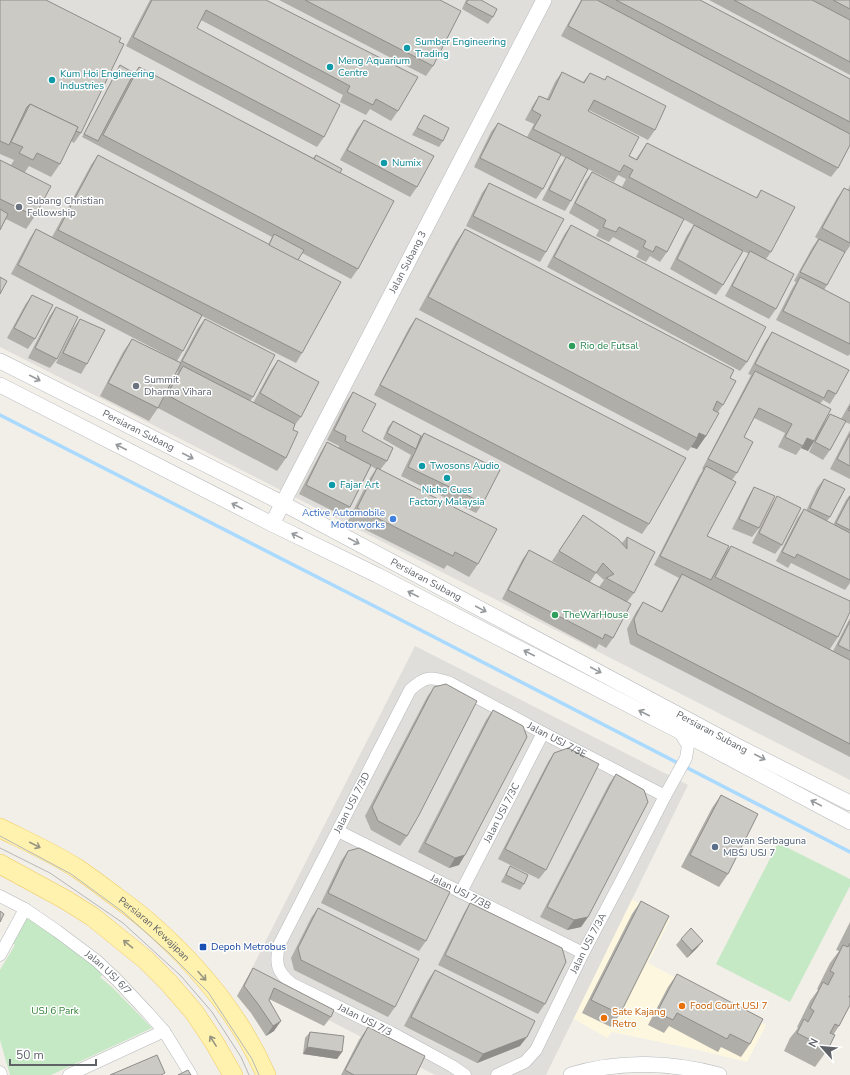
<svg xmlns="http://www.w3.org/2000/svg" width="850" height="1075" viewBox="0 0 850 1075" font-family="'Nunito Sans',sans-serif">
  <rect width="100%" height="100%" fill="#f1efe8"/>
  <path fill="#fef7e0" d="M629 898 670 919 648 963 766 1025 747 1062 698 1050 612 1032 607 1038 569 1016Z"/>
  <g fill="#e0deda">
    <path d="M0 0H850V780L0 347Z"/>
    <path d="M415 646 688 785 546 1075H435L247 978Z"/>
  </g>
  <g fill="#c5e8c5">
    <path d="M778 843 850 879V886L790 1002 716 964Z"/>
    <path d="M28 914 104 974 100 977 113 988 152 1028 51 1075H10L0 1040V970L15 945 11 942Z"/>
  </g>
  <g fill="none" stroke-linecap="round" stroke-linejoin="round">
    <path stroke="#aadaff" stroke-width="3.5" d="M0 415 376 607 850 852"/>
    <g stroke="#b5b8bc" stroke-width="13">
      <g id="minor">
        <path id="s1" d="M338 831 583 953"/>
        <path id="s2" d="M461 892 543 733"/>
        <path id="s3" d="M0 896 25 909 57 931 97 961 117 980 148 1013 164 1031 191 1075"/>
        <path d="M0 955 25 909"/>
        <path d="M0 1072 1 1075"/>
        <path d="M69 1075 164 1031"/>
        <path id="s4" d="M465 1075 452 1066 390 1032 292 984C277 972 275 964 279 945L410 690C425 676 431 676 450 683L543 733 665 796"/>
        <path id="s5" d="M497 1075 525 1062 536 1050 583 953 628 868 665 796 686 758 688 746 679 731"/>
      </g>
    </g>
    <g stroke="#b5b8bc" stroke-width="16">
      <g id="tertiary">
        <path id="s6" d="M0 361 282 503 741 748 850 803"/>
        <path d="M0 385 272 524 377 575 679 731 850 822"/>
        <path id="s7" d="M272 524 544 0"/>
        <path d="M571 1075C619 1060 672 1062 719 1075"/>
      </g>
    </g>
    <g stroke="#f2c960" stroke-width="20">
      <g id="primary">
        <path id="s8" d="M0 828C26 841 53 853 78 869 88 876 98 883 107 890 123 902 139 913 153 926 199 967 241 1018 266 1075"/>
        <path d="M0 864 66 900 93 917 146 960 168 982 194 1012 214 1042 233 1075"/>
      </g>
    </g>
    <use href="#minor" stroke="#fff" stroke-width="12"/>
    <use href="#tertiary" stroke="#fff" stroke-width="15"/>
    <use href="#primary" stroke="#fff2af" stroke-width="19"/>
    <g stroke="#b6b7b8" stroke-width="1">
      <path d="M0 836 71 874 123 912 169 953 208 992 252 1059 259 1075"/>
      <path d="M0 848 50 873 123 923 181 976 212 1012 241 1057 249 1075"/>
    </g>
  </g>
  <g fill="#afaea9" fill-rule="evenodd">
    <path d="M0 0 81 133 74 143 71 141 60 164 51 177 29 166 25 172 35 216 26 229 6 219 0 230V160L11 165 14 160 0 154Z"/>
    <path d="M150 0H266L398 111 391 121 370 109 366 115 340 102 343 95 201 20 197 28 324 137 317 147 126 46Z"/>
    <path d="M279 0H440L433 66 426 76Z"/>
    <path d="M466 0H481L493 17 488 24 462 9Z"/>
    <path d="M581 0H700L850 79V145L838 168 831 177 561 36Z"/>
    <path d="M709 0H850V75Z"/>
    <path d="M120 65 134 73 139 67 313 158 316 155 340 173 358 269 351 279 302 253 298 260 302 353 296 363 202 316 183 351 177 361 180 362 198 328 205 319 253 397 250 401 253 403 271 370 278 360 301 417 294 426 286 458 277 471 158 408 174 378 178 372 177 371 158 408 149 421 100 396 123 352 132 339 174 359 11 274 30 238 36 229 52 237 91 165 98 155 268 245 272 237 82 137Z"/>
    <path d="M562 72 583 82 590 73 605 80 607 76 655 130 648 140 589 110 588 111 629 156 636 159 647 143 756 198 761 190 771 252 766 259 776 309 769 319 725 296 744 261 749 254 743 251 723 285 716 295 670 269 687 235 694 225 683 219 667 252 660 262 650 256 646 262 636 257 639 251 613 237 609 242 596 236 599 230 569 213 585 181 592 172 622 187 626 179 618 175 614 182 588 169 571 201 565 211 542 200 559 167 566 158 560 155 543 189 536 199 474 167 491 132 498 123 527 137 534 124 525 120 533 105 539 96 547 99 555 82Z"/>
    <path d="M424 115 443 141 439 147 412 135 420 122Z"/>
    <path d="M364 120 417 187 410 197 340 160 357 129Z"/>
    <path d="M489 183 546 252 540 262 466 226 482 193Z"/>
    <path d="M850 185V246L845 253H844L827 285 824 290 850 303V354L848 356 776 320 793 287 796 282 794 281 812 248 818 239 815 237 837 198 844 188 848 190Z"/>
    <path d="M571 225 747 362 740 371 547 267 564 235Z"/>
    <path d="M465 229 730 378 723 405 718 412 706 436 697 449 691 447 688 451 419 310 456 242Z"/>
    <path d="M32 295 35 339 28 349 7 338 25 305Z"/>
    <path d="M56 307 57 359 50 368 28 358 49 317Z"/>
    <path d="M416 318 649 524 642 534 374 395 409 328Z"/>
    <path d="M80 319 87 364 81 374 56 363 73 329Z"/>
    <path d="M772 332 836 394 830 404 823 400 820 404 824 423 830 414 841 419 850 403V424L845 422 830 450 823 460 809 452 814 442 808 451 801 448 796 455 778 447 785 433 754 418 744 437 737 473 732 480 707 536 725 553 731 546 838 637 830 649 833 651 850 618V757L630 644 627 629 636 612 643 602 661 612 676 583 679 578 654 565 699 476 703 470 702 469 748 381 751 375 748 374 765 342Z"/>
    <path d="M353 392 362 431 387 461 380 470 478 564 469 577 447 565 444 569 348 521 368 481 376 469 371 466 350 507 343 516 299 494 321 452 327 442 339 448V446L327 440 346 402Z"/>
    <path d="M393 421 421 436 424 433 483 503 476 513 401 476 411 455 383 439 388 427Z"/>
    <path d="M850 430V479L830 469Z"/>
    <path d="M824 479 830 517 827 521 833 525 846 500 850 495V583L845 590 791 563 788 568 776 561 797 519 804 509 806 511 817 488Z"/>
    <path d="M754 487 759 528 752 537 732 529 748 497Z"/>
    <path d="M777 496 782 545 775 554 752 543 771 506Z"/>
    <path d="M583 515 622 543 627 537 634 593 627 602 613 638 606 648 599 644 596 649 502 599 522 560 529 550 573 573 552 561ZM596 573 604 580 599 587 590 582Z"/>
    <path d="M434 687 407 836 400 846 371 830 365 816 427 697Z"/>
    <path d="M493 710 459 865 449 868 418 852 486 720Z"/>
    <path d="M554 753 546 870 539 879 498 859 548 762Z"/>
    <path d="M616 774 588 917 581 927 567 930 540 917 609 784Z"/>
    <path d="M721 795 728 874 719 887 681 867 712 808Z"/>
    <path d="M348 851 426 941 419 951 321 903 341 861Z"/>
    <path d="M510 866 524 884 520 890 501 882 506 873Z"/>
    <path d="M641 901 620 1014 611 1027 582 1013 632 914Z"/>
    <path d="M470 903 545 1004 538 1014 438 965 464 913Z"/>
    <path d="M318 908 395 1007 388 1017 294 970 291 958 311 918Z"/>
    <path d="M850 922V1005L839 1026 833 1035 828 1049 815 1067 784 1051 790 1038 798 1028 797 1027 810 1001 818 990 817 989 830 963 839 951 836 950Z"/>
    <path d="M681 939 698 947 687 958 676 945Z"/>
    <path d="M253 968 331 1017 324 1026 269 999V1000L274 1031 266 1036 251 1013 237 996 247 978Z"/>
    <path d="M435 970 520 1046 477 1063 404 1026 428 980Z"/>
    <path d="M677 974 750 1044 741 1057 721 1047 718 1052 669 1026 664 1033 648 1025 668 987Z"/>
    <path d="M368 1027 416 1075H341L359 1040Z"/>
    <path d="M310 1032 342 1052 337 1059 303 1054 305 1038Z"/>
  </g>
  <g fill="#8f8d8a">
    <path d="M699 433 706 436 697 449 691 447 697 438Z"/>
    <path d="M807 438 814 441 808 451 801 448Z"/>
    <path d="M465 855 459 865 449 868 455 858Z"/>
    <path d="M588 917 581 927 567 930 574 920Z"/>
    <path d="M703 941 698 947 687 958 692 951Z"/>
    <path d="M281 1021 274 1031 266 1036 273 1026Z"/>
    <path d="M527 1037 520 1046 477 1063 483 1054Z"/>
    <path d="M307 1047 342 1052 337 1059 303 1054Z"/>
  </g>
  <g fill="#cccac5" stroke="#8f8d8a">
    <path d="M0 0H46L121 38 119 42 124 44 81 133 76 131 78 127 30 104 27 107 9 145 0 141Z"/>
    <path d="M152 0H266L418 77 398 111 376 99 373 105 347 92 350 86 206 10 197 28 340 105 324 137 133 37Z"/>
    <path d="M305 0H440L461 11 433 66Z"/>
    <path d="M468 0H481L497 9 493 17 466 3Z"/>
    <path d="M582 0H597L850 134V145L838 168 568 26Z"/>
    <path d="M616 0H700L850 79V122Z"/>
    <path d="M734 0H812L850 20V62Z"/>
    <path d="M833 0H850V9Z"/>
    <path d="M120 65 134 73 98 141 84 134Z"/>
    <path d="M139 67 394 201 358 269 103 135Z"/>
    <path d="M562 72 584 83 590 73 605 80 607 76 666 106 655 130 594 100 588 111 639 137 629 156 637 160 647 143 757 198 761 190 795 207 771 252 629 177 633 170 624 165 620 172 533 129 541 115 532 110 539 96 549 100Z"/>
    <path d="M30 104 78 127 60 164 37 153 33 160 19 153 23 147 11 142Z"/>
    <path d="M424 115 449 128 443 141 417 128Z"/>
    <path d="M364 120 434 156 417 187 347 150Z"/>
    <path d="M498 123 561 154 543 189 480 158Z"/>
    <path d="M98 155 341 282 302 353 58 230Z"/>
    <path d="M316 155 342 169 340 173 314 159Z"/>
    <path d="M566 157 588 169 571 201 549 190Z"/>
    <path d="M0 160 51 186 35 216 0 199Z"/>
    <path d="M592 172 684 219 667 252 656 246 653 252 643 247 646 241 619 227 616 232 603 227 606 220 575 203Z"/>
    <path d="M489 183 564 219 546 252 473 216Z"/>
    <path d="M844 188 850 191V243L822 228Z"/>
    <path d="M0 209 8 214 0 230Z"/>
    <path d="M571 225 766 327 747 362 554 257Z"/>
    <path d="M694 225 743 251 723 285 677 259Z"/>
    <path d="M36 229 202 315 183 351 18 265Z"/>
    <path d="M465 229 734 370 730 378 736 381 723 405 717 401 713 410 719 413 706 436 699 433 697 438 428 297Z"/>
    <path d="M274 234 304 250 298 260 269 245Z"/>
    <path d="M819 239 845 252 827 285 800 272Z"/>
    <path d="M750 251 794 274 776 309 732 286Z"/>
    <path d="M0 277 7 281 0 294Z"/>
    <path d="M800 277 850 303V344L783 311Z"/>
    <path d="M32 295 53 305 35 339 14 328Z"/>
    <path d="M56 307 78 317 57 359 35 348Z"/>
    <path d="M416 318 686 458 649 524 380 385Z"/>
    <path d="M80 319 105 330 87 364 63 353Z"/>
    <path d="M205 319 275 355 253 397 182 361Z"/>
    <path d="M772 332 849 370 836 394 828 390 824 398 755 364Z"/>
    <path d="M132 339 181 363 158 408 108 383Z"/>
    <path d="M278 360 319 382 301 417 260 393Z"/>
    <path d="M183 366 295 424 293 430 298 432 286 458 167 395Z"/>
    <path d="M755 371 831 409 814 441 807 438 803 446 785 437 792 424 759 408 744 437 753 442 737 473 708 459Z"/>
    <path d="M353 392 376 404 362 431 393 448 387 461 345 441 346 436 334 430Z"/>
    <path d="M850 406V411L848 410Z"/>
    <path d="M830 414 846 421 830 450 815 442Z"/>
    <path d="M393 421 421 436 416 449 387 433Z"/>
    <path d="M424 433 500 470 483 503 408 467Z"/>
    <path d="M850 434V466L837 459Z"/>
    <path d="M327 442 371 465 350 507 306 485Z"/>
    <path d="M706 466 736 482 707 536 729 546 711 580 660 556Z"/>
    <path d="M377 468 497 529 478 564 455 552 453 556 357 508Z"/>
    <path d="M824 479 845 489 830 517 810 508Z"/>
    <path d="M754 487 775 496 759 528 739 519Z"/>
    <path d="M777 496 801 508 782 545 759 533Z"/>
    <path d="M850 496V530L836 523Z"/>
    <path d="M804 509 850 533V580L797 554 795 558 782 552Z"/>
    <path d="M583 515 618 539 627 549V537L655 552 634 593 606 578 614 574 603 563 596 573 559 551Z"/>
    <path d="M731 546 850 601V612L838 637 715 577Z"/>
    <path d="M529 550 631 604 613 638 605 634 603 639 508 590Z"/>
    <path d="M682 574 850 660V744L637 634 634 619 643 602 662 612Z"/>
    <path d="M850 621V651L838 645Z"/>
    <path d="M446 684 477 701 419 815 407 836 378 821 372 807 434 687Z"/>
    <path d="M493 710 523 726 527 737 465 855 455 858 425 843Z"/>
    <path d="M568 748 599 764 546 870 505 849 554 753Z"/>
    <path d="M616 774 644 790 648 802 588 917 574 920 547 907Z"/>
    <path d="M721 795 758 814 728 874 690 855Z"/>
    <path d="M359 848 450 892 426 941 328 893 348 851Z"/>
    <path d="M510 866 528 875 524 884 506 875Z"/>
    <path d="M641 901 669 916 620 1014 591 1000Z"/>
    <path d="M470 903 562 948 566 962 545 1004 445 955Z"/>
    <path d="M318 908 419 959 395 1007 301 960 298 948Z"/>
    <path d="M0 911 4 914 0 922Z"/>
    <path d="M691 928 703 941 692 951 681 939Z"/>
    <path d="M850 943V995L849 997H850V1005L839 1026 835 1024 830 1033 835 1035 828 1049 797 1033 804 1019 808 1022 814 1011 810 1008 823 982 828 985 834 973 830 971 843 945 848 947Z"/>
    <path d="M253 968 334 1010 331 1017 274 988 269 1000 281 1021 273 1026 258 1004 244 986Z"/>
    <path d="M435 970 535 1021 527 1037 483 1054 411 1017Z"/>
    <path d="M677 974 763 1019 750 1044 730 1034 727 1039 677 1013 673 1020 657 1012Z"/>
    <path d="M368 1027 425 1056 416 1075H354L345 1070Z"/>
    <path d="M310 1032 344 1036 342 1052 307 1047Z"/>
    <path d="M157 1055 165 1073 161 1075H110Z"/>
    <path d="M188 1070 191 1075H178Z"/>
  </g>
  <defs><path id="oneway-shaft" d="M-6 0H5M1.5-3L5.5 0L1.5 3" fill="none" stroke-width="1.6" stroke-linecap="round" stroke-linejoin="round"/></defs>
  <g stroke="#979a9d">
    <use href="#oneway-shaft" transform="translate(35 378) rotate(27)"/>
    <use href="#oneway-shaft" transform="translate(121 447) rotate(-153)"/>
    <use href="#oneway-shaft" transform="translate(188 456) rotate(27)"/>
    <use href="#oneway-shaft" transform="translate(237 506) rotate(-153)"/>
    <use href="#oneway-shaft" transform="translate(297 536) rotate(-154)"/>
    <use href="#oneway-shaft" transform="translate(354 541) rotate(28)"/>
    <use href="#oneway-shaft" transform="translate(413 594) rotate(-153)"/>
    <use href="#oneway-shaft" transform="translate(481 609) rotate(28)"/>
    <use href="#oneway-shaft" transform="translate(529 653) rotate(-153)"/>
    <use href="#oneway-shaft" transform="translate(596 670) rotate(28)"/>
    <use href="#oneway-shaft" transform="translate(644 713) rotate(-153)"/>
    <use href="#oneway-shaft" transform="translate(760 757) rotate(27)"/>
    <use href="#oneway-shaft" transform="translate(816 803) rotate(-152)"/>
  </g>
  <g stroke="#979581">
    <use href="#oneway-shaft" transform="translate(35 845) rotate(27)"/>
    <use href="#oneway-shaft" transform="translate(128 944) rotate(-140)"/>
    <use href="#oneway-shaft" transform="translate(202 976) rotate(48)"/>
    <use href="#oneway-shaft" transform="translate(213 1041) rotate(-122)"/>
  </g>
  <g fill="#0f9aa8" stroke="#fff" stroke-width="1.5">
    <circle cx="407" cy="48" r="4"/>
    <circle cx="330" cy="67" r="4"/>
    <circle cx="52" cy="80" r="4"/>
    <circle cx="384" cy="163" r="4"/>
    <circle cx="422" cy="466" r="4"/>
    <circle cx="447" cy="478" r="4"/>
    <circle cx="332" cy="485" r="4"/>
  </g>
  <g fill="#6b7280" stroke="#fff" stroke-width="1.5">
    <circle cx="19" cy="207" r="4"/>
    <circle cx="136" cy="386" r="4"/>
  </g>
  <g fill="#2e9e5b" stroke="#fff" stroke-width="1.5">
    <circle cx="572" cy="346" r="4"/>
    <circle cx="555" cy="615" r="4"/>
  </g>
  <circle fill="#3f7fe0" stroke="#fff" stroke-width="1.5" cx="393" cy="519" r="4"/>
  <circle fill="#5c6f8a" stroke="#fff" stroke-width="1.5" cx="715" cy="847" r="4"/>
  <rect fill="#1a4fb4" stroke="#fff" stroke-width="1.5" x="199" y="943" width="8" height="8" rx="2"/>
  <g fill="#e8710a" stroke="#fff" stroke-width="1.5">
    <circle cx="682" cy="1006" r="4"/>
    <circle cx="604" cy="1018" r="4"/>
  </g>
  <g text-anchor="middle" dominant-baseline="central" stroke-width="3" stroke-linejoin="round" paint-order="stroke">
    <g font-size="10" fill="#0d838f" stroke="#fff" text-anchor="start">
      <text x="415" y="42">Sumber Engineering<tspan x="415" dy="12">Trading</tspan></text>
      <text x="338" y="61">Meng Aquarium<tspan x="338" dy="12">Centre</tspan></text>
      <text x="60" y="74">Kum Hoi Engineering<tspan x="60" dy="12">Industries</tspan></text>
      <text x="392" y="163">Numix</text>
      <text x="430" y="466">Twosons Audio</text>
      <text x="340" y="485">Fajar Art</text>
      <text x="447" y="490" text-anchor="middle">Niche Cues<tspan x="447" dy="12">Factory Malaysia</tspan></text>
    </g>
    <g font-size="10" fill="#5b616d" stroke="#fff" text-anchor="start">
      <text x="27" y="201">Subang Christian<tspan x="27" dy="12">Fellowship</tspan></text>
      <text x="144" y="380">Summit<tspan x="144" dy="12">Dharma Vihara</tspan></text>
    </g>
    <g font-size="10" fill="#5f6368" stroke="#fff">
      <text stroke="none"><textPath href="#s7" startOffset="295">Jalan Subang 3</textPath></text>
      <text stroke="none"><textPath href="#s6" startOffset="155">Persiaran Subang</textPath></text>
      <text stroke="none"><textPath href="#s6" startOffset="479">Persiaran Subang</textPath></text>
      <text stroke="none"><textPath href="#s6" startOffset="803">Persiaran Subang</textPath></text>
      <text stroke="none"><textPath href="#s4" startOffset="692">Jalan USJ 7/3E</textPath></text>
      <text stroke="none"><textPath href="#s4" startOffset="400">Jalan USJ 7/3D</textPath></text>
      <text stroke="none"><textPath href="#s2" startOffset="89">Jalan USJ 7/3C</textPath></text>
      <text stroke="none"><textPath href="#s1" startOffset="137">Jalan USJ 7/3B</textPath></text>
      <text stroke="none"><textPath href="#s8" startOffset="185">Persiaran Kewajipan</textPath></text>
      <text stroke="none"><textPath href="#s5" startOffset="166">Jalan USJ 7/3A</textPath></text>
      <text stroke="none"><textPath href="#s3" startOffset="133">Jalan USJ 6/7</textPath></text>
      <text transform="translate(365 1020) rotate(27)">Jalan USJ 7/3</text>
    </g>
    <g font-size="10" fill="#27864d" stroke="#fff" text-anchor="start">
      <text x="580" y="346">Rio de Futsal</text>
      <text x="563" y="615">TheWarHouse</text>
    </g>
    <g font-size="10" fill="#366cbe" stroke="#fff" text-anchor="end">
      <text x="385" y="513">Active Automobile<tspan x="385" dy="12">Motorworks</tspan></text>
    </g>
    <g font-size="10" fill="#4e5e75" stroke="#fff" text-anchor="start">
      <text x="723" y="841">Dewan Serbaguna<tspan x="723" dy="12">MBSJ USJ 7</tspan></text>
    </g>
    <g font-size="10" fill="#164399" stroke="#fff" text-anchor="start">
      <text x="211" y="947">Depoh Metrobus</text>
    </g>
    <g font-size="10" fill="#c56008" stroke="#fff" text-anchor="start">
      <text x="690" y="1006">Food Court USJ 7</text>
      <text x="612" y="1012">Sate Kajang<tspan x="612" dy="12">Retro</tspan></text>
    </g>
    <g font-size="10" fill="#348238" stroke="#fff">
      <text x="55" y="1011">USJ 6 Park</text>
    </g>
  </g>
  <g transform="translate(822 1047) rotate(297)" stroke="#ffffff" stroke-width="3" paint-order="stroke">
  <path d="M0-3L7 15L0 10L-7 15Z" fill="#5f6368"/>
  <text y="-6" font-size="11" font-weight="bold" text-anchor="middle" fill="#5f6368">N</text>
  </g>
  <path d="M10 1059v6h86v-6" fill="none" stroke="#5f6368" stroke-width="2"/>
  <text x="16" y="1059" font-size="12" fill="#5f6368" stroke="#ffffff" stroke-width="3" paint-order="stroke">50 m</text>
</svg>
